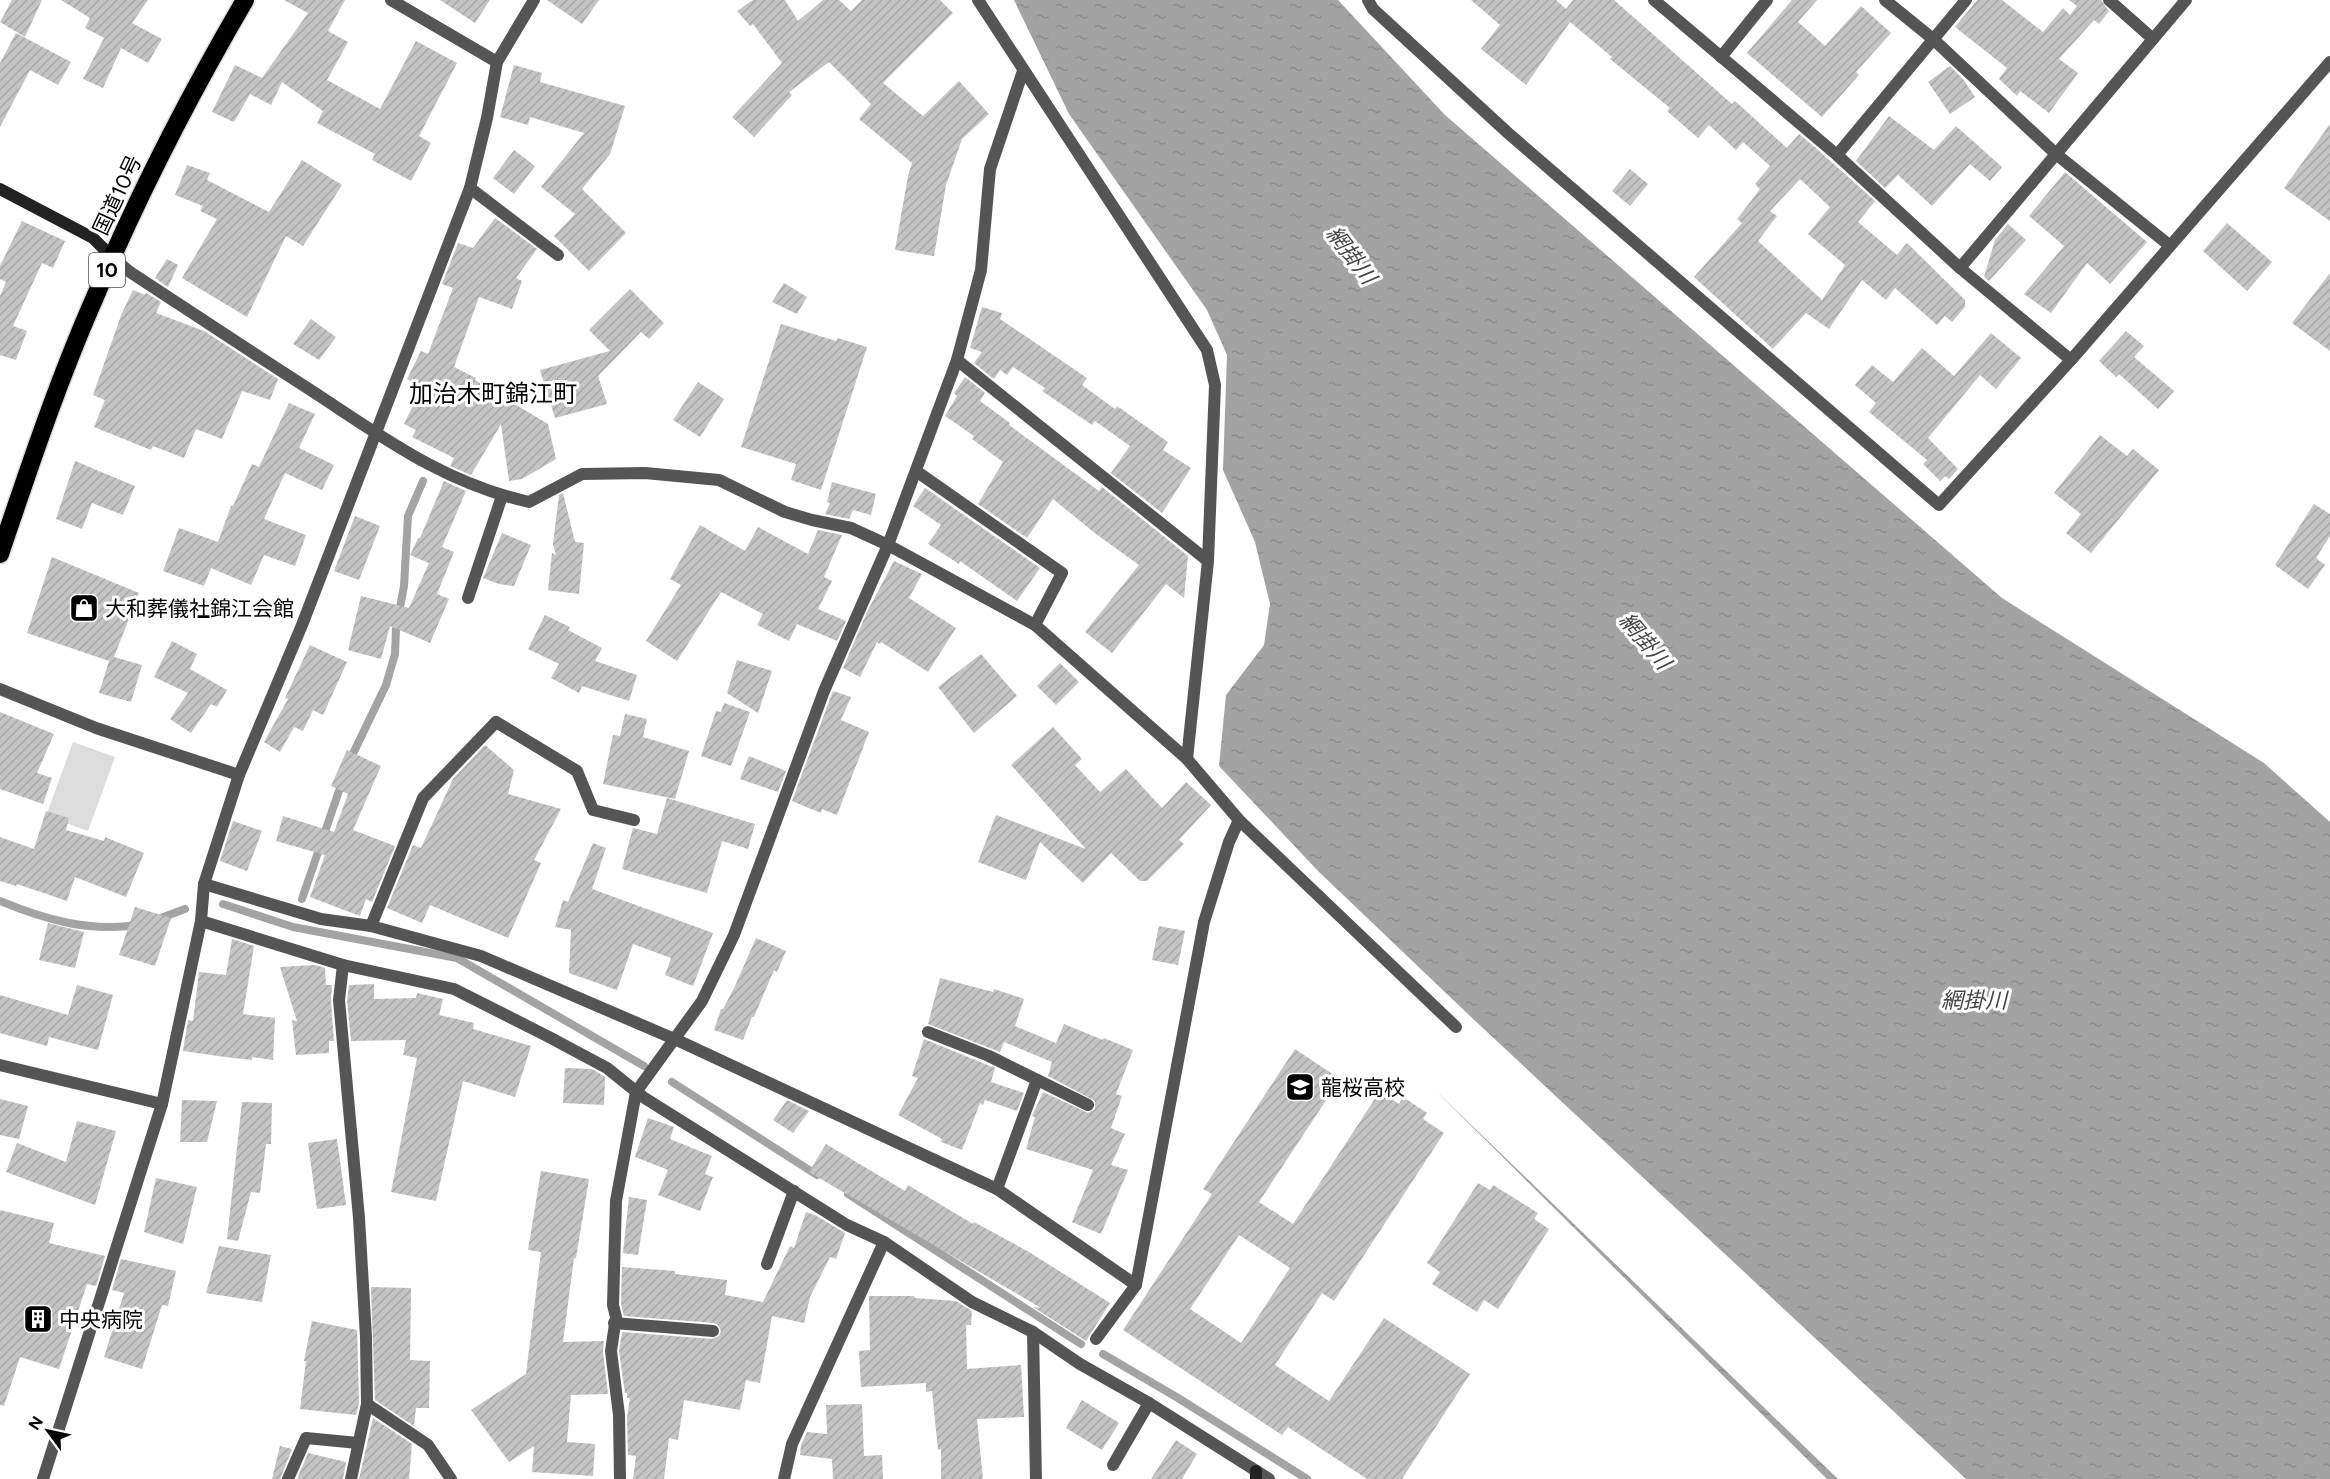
<svg xmlns="http://www.w3.org/2000/svg" width="2330" height="1479" viewBox="0 0 2330 1479" font-family="Figtree,'Noto Sans JP',sans-serif">
  <defs>
    <pattern id="water-ripples" width="26" height="14" patternUnits="userSpaceOnUse" patternTransform="scale(1.5)"><rect width="26" height="14" fill="#a3a3a3"/><path d="M2 4q2-2 4 0t4 0M15 11q2-2 4 0t4 0" fill="none" stroke="#8b8b8b"/></pattern>
    <pattern id="building-hatch" width="6" height="6" patternUnits="userSpaceOnUse" patternTransform="scale(1.5)"><rect width="6" height="6" fill="#c4c4c4"/><path d="M-1 1l2-2M0 6l6-6M5 7l2-2" fill="none" stroke="#a7a7a7"/></pattern>
  </defs>
  <rect width="100%" height="100%" fill="#fff"/>
  <path fill="#dcdcdc" d="M73 742 115 757 88 831 46 816Z"/>
  <g fill="url(#water-ripples)">
    <path d="M1014 0H1338L1445 115 2002 598 2264 763 2330 822V1479H1966L1470 1016 1318 871 1219 766 1226 695 1264 645 1270 604 1255 542 1223 470 1227 355 1207 310 1069 114Z"/>
    <path d="M1432 1087 1838 1479H1827Z"/>
  </g>
  <g fill="none" stroke-linecap="round" stroke-linejoin="round">
    <g stroke="#a3a3a3" stroke-width="8">
      <path d="M350 760 386 685 395 654 396 629 404 586 408 516 423 481"/>
      <path d="M302 899 342 782"/>
      <path d="M0 901C46 920 88 932 138 925"/>
      <path d="M223 904 293 927 457 958 644 1066"/>
      <path d="M158 919 185 909"/>
      <path d="M672 1082 817 1175"/>
      <path d="M848 1194 1081 1344"/>
      <path d="M1103 1354 1178 1398 1307 1479"/>
    </g>
  </g>
  <g fill="url(#building-hatch)" fill-rule="evenodd">
    <path d="M12 0H42L25 37 0 22Z"/>
    <path d="M61 0H148L132 23 162 39 148 63 121 48 103 88 83 79 104 38 85 28 90 18Z"/>
    <path d="M284 0H345L328 31 348 42 327 80 380 109 416 41 457 63 419 136 431 143 411 181 372 160 375 154 317 123 323 111 282 82 271 105 250 94 234 122 212 112 235 65 262 78 308 13Z"/>
    <path d="M440 0H490L475 23Z"/>
    <path d="M547 0H599L582 24Z"/>
    <path d="M753 0H785L798 21 823 0H839L851 11 862 0H940L953 13 883 83 923 116 959 81 989 114 962 139 946 185 934 256 895 250 908 176 912 163 859 119 871 104 829 62 789 92 792 95 754 137 732 117 782 63 753 24 750 26 737 11Z"/>
    <path d="M1471 0H1556L1566 9 1573 0H1614L1732 104 1735 101 1787 148 1799 134 1818 150 1875 201 1858 222 1897 255 1907 243 1965 300V307L1952 322 1945 316 1937 325 1895 288 1886 300 1862 280 1829 329 1806 313 1773 349 1694 277 1742 223 1737 219 1760 189 1755 184 1770 166 1743 142 1736 150 1709 125 1698 138 1667 111 1670 108 1610 59 1612 57 1570 22 1526 85 1481 49 1500 25ZM1800 179 1830 207 1808 234 1845 265 1822 300 1758 241 1777 216 1770 211Z"/>
    <path d="M1792 0H1817L1798 22 1825 46 1861 6 1891 33 1856 72 1859 75 1822 117 1747 53Z"/>
    <path d="M1977 0H2002L2043 32 2063 8 2070 15 2077 6 2069 0H2101L2109 11 2099 24 2094 20 2059 59 2078 73 2049 113 2020 91 2017 96 1999 79 2007 68 1955 27Z"/>
    <path d="M16 33 71 62 58 85 30 70 0 127V63Z"/>
    <path d="M514 65 542 73 540 82 625 106 610 154 582 189 626 233 589 271 554 236 575 214 541 187 584 133 530 117 528 125 500 117Z"/>
    <path d="M1950 66 1963 79 1975 97 1950 114 1928 82Z"/>
    <path d="M1889 116 1934 150 1956 126 2002 167 1990 181 1970 164 1932 206 1898 175 1885 188 1856 161Z"/>
    <path d="M2330 124V221L2284 188Z"/>
    <path d="M514 150 535 166 514 194 493 178Z"/>
    <path d="M302 160 342 185 303 246 286 236 247 317 182 278 217 219 200 211 203 206 175 195 187 165 210 173 207 180 269 212Z"/>
    <path d="M1630 169 1648 184 1630 206 1612 191Z"/>
    <path d="M2065 172 2147 242 2110 284 2087 263 2051 313 2024 294 2064 246 2029 216Z"/>
    <path d="M495 218 537 249 516 278 522 281 512 309 479 297 454 367 476 378 475 380 548 424 556 459 522 479 509 481 501 424 471 475 450 466 454 458 412 437 416 430 404 424 422 387 407 379 421 351 428 354 453 288 442 284 458 243 473 248Z"/>
    <path d="M22 221 65 241 53 268 42 263 13 326 27 331 16 360 0 355V296L6 282 0 279V266Z"/>
    <path d="M2227 223 2272 262 2247 291 2203 251Z"/>
    <path d="M2008 224 2026 240 1989 281 1984 277 1995 240Z"/>
    <path d="M167 259 178 265 168 287 155 278Z"/>
    <path d="M2330 273V351L2292 323Z"/>
    <path d="M784 283 807 297 797 314 772 302Z"/>
    <path d="M630 289 664 323 649 339 641 332 598 376 607 404 555 418 540 370 610 351 589 330Z"/>
    <path d="M133 290 145 295 146 293 161 302 156 313 204 331 278 379 270 400 242 391 222 439 196 429 184 458 153 446 151 450 94 427 105 400 93 395 122 313Z"/>
    <path d="M982 307 1002 313 1000 319 1087 378 1082 385 1115 409 1117 406 1168 442 1163 450 1191 468 1162 513 1111 473 1130 446 1095 421 1092 425 1042 391 1045 388 1013 367 1007 375 1000 370 994 379 974 363 982 352 970 348Z"/>
    <path d="M311 319 336 337 319 360 293 344Z"/>
    <path d="M781 324 836 341 838 338 867 347 821 490 791 480 796 464 741 447Z"/>
    <path d="M2126 331 2144 346 2134 357 2174 391 2158 409 2119 374 2116 377 2099 361Z"/>
    <path d="M1991 333 2021 358 1996 389 1980 375 1928 438 1958 469 1949 479 1945 476 1940 481 1923 464 1927 460 1869 412 1876 403 1855 385 1872 365 1893 382 1922 348 1954 376Z"/>
    <path d="M965 377 985 393 980 401 1010 423 1009 425 1099 491 1102 487 1188 556 1184 598 1166 584 1112 653 1085 632 1139 565 1096 534 1053 499 1027 538 978 504 1003 462 972 439 974 436 945 416 957 396 954 393Z"/>
    <path d="M698 382 724 399 700 437 673 420Z"/>
    <path d="M289 403 315 414 299 448 334 465 322 490 285 473 264 519 306 535 295 566 264 555 251 585 211 568 204 586 163 571 179 528 218 542 231 506H233L252 464 259 467Z"/>
    <path d="M2100 435 2127 456 2133 449 2159 470 2091 553 2066 533 2081 514 2054 493Z"/>
    <path d="M75 461 135 486 123 515 92 503 82 529 56 519Z"/>
    <path d="M444 481 466 491 442 547 454 552 437 594 449 599 430 643 390 626 381 659 348 650 361 596 409 608 429 563 410 555 418 538H420Z"/>
    <path d="M832 482 876 494 871 515 853 510 849 519 825 514 830 503 827 502Z"/>
    <path d="M925 488 1040 568 1017 601 960 561 959 564 928 544 941 525 913 506Z"/>
    <path d="M563 493 575 542 584 543 579 594 548 590 552 553 556 555 553 544 559 495Z"/>
    <path d="M2314 504 2330 514V536L2316 558 2325 565 2308 589 2275 565Z"/>
    <path d="M355 516 380 526 359 580 334 571Z"/>
    <path d="M700 525 745 551 758 527 808 554 818 530 842 535 824 577 832 581 818 609 846 621 837 641 797 624 789 641 757 625 763 614 721 592 677 661 646 641 681 585 670 579Z"/>
    <path d="M502 533 531 545 514 586 499 584 483 578Z"/>
    <path d="M52 557 139 593 114 657 142 665 131 702 99 693 109 661 27 633Z"/>
    <path d="M894 561 922 574 909 598 956 628 928 672 881 642 880 644 877 642 860 677 843 668 868 610Z"/>
    <path d="M545 615 570 627 568 630 602 648 595 661 637 675 629 701 582 686 579 693 551 678 559 664 528 649Z"/>
    <path d="M172 641 197 654 190 669 227 690 217 707 211 704 191 733 170 719 188 693 154 677Z"/>
    <path d="M310 645 347 662 323 715 313 710 303 731 294 727 280 752 264 742 288 699 285 698Z"/>
    <path d="M981 654 1017 696 974 733 938 687Z"/>
    <path d="M737 660 772 671 758 713 727 693Z"/>
    <path d="M1060 663 1079 682 1056 705 1037 686Z"/>
    <path d="M833 691 851 697 841 720 869 732 837 815 822 809 821 813 792 801Z"/>
    <path d="M724 703 750 712 731 766 701 756 716 711 721 712Z"/>
    <path d="M0 712 54 734 37 773 52 778 43 804 0 789Z"/>
    <path d="M625 714 647 719 643 737 689 751 675 799 603 784 613 735 620 736Z"/>
    <path d="M1053 727 1082 759 1075 765 1100 792 1126 769 1162 808 1186 782 1211 805 1179 840 1184 844 1147 881H1140L1111 853 1083 883 1040 842 1026 880 978 862 996 815 1086 849 1011 765Z"/>
    <path d="M485 745 514 770 508 794 561 809 534 860 541 863 508 938 430 905 422 923 387 908 413 845 421 848 453 779Z"/>
    <path d="M347 750 381 766 353 830 395 846 372 902 366 899 360 916 310 897 325 855 276 841 283 816 334 832 348 794 331 786Z"/>
    <path d="M749 756 786 771 778 792 740 779Z"/>
    <path d="M667 798 755 824 748 849 722 841 707 893 622 869 633 828 657 834Z"/>
    <path d="M46 811 69 818 66 830 104 841 105 837 144 853 126 897 75 877 67 901 17 884 16 886 0 881V837L34 849Z"/>
    <path d="M233 821 262 831 247 871 220 861Z"/>
    <path d="M593 843 606 848 592 889 713 933 693 986 665 975 671 958 633 944 617 990 569 973 571 930 555 927 563 900 568 902Z"/>
    <path d="M135 907 171 918 155 966 119 955Z"/>
    <path d="M48 923 84 932 75 968 39 960Z"/>
    <path d="M1159 926 1185 931 1178 965 1152 960Z"/>
    <path d="M756 938 786 951 777 972 774 970 754 1017H752L743 1040 714 1030 721 1009H723L735 986Z"/>
    <path d="M232 939 254 946 243 1014 275 1018 273 1060 252 1057V1060L225 1057 183 1051 188 1020 193 1021 199 972 226 975Z"/>
    <path d="M315 965 325 968 326 985H332L331 1001 334 1041H329V1053L296 1055 292 1020 297 1021 280 967Z"/>
    <path d="M940 978 993 992 994 989 1024 999 1015 1026 1056 1043 1064 1024 1103 1040 1104 1038 1133 1050 1116 1094 1122 1096 1111 1128 1125 1134 1111 1165 1128 1170 1101 1234 1072 1222 1093 1170 1026 1149 1035 1117 1032 1116 1043 1092 1088 1113 1095 1109V1101L1048 1076 1052 1062 1004 1042 1000 1052 928 1024Z"/>
    <path d="M374 984V999L416 998 417 993 443 999 439 1015 474 1023 473 1029 531 1046 515 1097 463 1081 436 1201 391 1192 417 1058 403 1055 406 1040 351 1041 347 1000 349 985Z"/>
    <path d="M77 985 113 995 98 1050 49 1037 47 1046 0 1033V995L68 1015Z"/>
    <path d="M924 1039 995 1068 991 1082 1024 1093 1017 1111 985 1100 983 1105 980 1103 962 1150 941 1142 942 1139 898 1115 918 1078 912 1076Z"/>
    <path d="M1295 1049 1340 1079 1259 1202 1293 1224 1380 1091 1399 1104 1403 1097 1427 1113 1423 1119 1444 1133 1334 1301 1322 1293 1275 1365 1329 1401 1384 1318 1470 1374 1402 1479H1367L1288 1427 1282 1435 1123 1330 1212 1194 1203 1189ZM1239 1235 1290 1268 1241 1343 1190 1309Z"/>
    <path d="M565 1068 592 1069 605 1077 604 1105 563 1103Z"/>
    <path d="M0 1099 28 1106 19 1139 0 1135Z"/>
    <path d="M182 1100 217 1101 207 1142H180Z"/>
    <path d="M787 1100 809 1111 793 1133 773 1120Z"/>
    <path d="M242 1102 272 1103 271 1144H266L260 1193 251 1192 238 1241 227 1239Z"/>
    <path d="M648 1118 674 1127 670 1139 712 1156 705 1174 713 1177 700 1211 658 1195 668 1170 635 1157Z"/>
    <path d="M77 1121 116 1131 95 1205 6 1172 17 1143 66 1162Z"/>
    <path d="M337 1139 346 1205 317 1209 308 1143Z"/>
    <path d="M826 1144 905 1191 908 1185 973 1224 974 1222 1029 1252 1110 1303 1086 1341 1033 1307 1041 1308 809 1172Z"/>
    <path d="M541 1171 589 1179 576 1258H574L563 1342 604 1341 603 1352 608 1394 571 1395 567 1442 595 1444 593 1476 532 1472 534 1446 509 1462 471 1410 526 1374 541 1252 528 1250Z"/>
    <path d="M156 1178 197 1187 183 1244 144 1232Z"/>
    <path d="M1478 1183 1490 1190 1493 1185 1538 1213 1534 1219 1549 1229 1498 1309 1484 1300 1477 1312 1432 1284 1440 1272 1427 1263Z"/>
    <path d="M629 1197 647 1200 638 1255 623 1253Z"/>
    <path d="M0 1210 54 1223 49 1243 105 1256 96 1286 87 1284 59 1369 20 1357 4 1406 0 1405Z"/>
    <path d="M806 1212 815 1215 845 1233 836 1259 830 1257 810 1297 804 1323 772 1316 760 1383 746 1380 740 1410 684 1400 678 1440 669 1438 664 1479H633L636 1456 628 1455 627 1417 630 1398H627V1393H625L619 1351 622 1332 712 1339 719 1336 721 1331 718 1325 714 1323 624 1316 621 1304 622 1267 675 1271V1274L727 1280 725 1295 763 1302 790 1246 794 1248Z"/>
    <path d="M219 1246 271 1255 262 1302 206 1293Z"/>
    <path d="M121 1259 176 1271 168 1306 162 1305 142 1369 104 1357 124 1293 112 1290Z"/>
    <path d="M371 1287 411 1288 410 1360 430 1361 429 1408H416L414 1426 375 1400Z"/>
    <path d="M869 1296H914L915 1298 956 1301 972 1311 971 1325H966L967 1369 1021 1365 1024 1417 977 1419 983 1479H941V1449L938 1450 932 1391 926 1392V1383L861 1387 859 1351 870 1350Z"/>
    <path d="M312 1321 357 1330V1326L359 1403 356 1415 300 1409 306 1361H304Z"/>
    <path d="M1082 1400 1119 1423 1102 1450 1066 1428Z"/>
    <path d="M862 1404 864 1456 882 1455 883 1479H833L832 1459 800 1455 801 1445 807 1432 827 1434 826 1405Z"/>
    <path d="M373 1418 412 1444 409 1479H359Z"/>
    <path d="M1176 1440 1197 1454 1182 1479H1151Z"/>
    <path d="M280 1446 292 1449 280 1479H272Z"/>
    <path d="M308 1453 346 1462 343 1479H297Z"/>
  </g>
  <g fill="none" stroke-linecap="round" stroke-linejoin="round">
    <g stroke="#dbdbdb" stroke-width="21">
      <path id="highway" d="M0 554C29 468 58 381 95 297 138 195 189 96 245 0"/>
    </g>
    <g stroke="#555" stroke-width="12">
      <path d="M391 0 497 62"/>
      <path d="M978 0 1207 350 1215 385 1208 561 1187 759"/>
      <path d="M1368 0 1373 9 1508 133 1939 505 2071 360 2330 62"/>
      <path d="M1654 0 1837 155 1960 268 2071 360"/>
      <path d="M1885 0 1933 39 2056 154 2169 245"/>
      <path d="M2109 0 2153 39"/>
      <path d="M1721 57 1767 0"/>
      <path d="M1837 155 1966 0"/>
      <path d="M470 188 558 255"/>
      <path d="M112 257 130 272C191 312 251 352 312 391 384 438 444 483 529 502L582 474 645 473 719 480 785 512 812 520 851 528 888 545 1035 625 1187 759 1239 820 1456 1027"/>
      <path d="M1960 268 2186 0"/>
      <path d="M957 360 1208 561"/>
      <path d="M916 471 1062 573 1035 625"/>
      <path d="M468 598 502 496"/>
      <path d="M0 689 96 728 239 775"/>
      <path d="M204 884 321 919 371 926 481 956 679 1041 997 1189 1136 1285"/>
      <path d="M201 921 343 965 454 989 549 1037 607 1068 643 1097 847 1225 884 1242 972 1302 1033 1332 1080 1364 1149 1403 1269 1479"/>
      <path d="M371 926 423 798 496 722 577 771 593 810 634 820"/>
      <path d="M343 965 339 1000 359 1218 366 1337 367 1404 351 1479"/>
      <path d="M928 1032 989 1056 1088 1105"/>
      <path d="M0 1065 162 1104"/>
      <path d="M997 1189 1037 1080"/>
      <path d="M767 1264 794 1191"/>
      <path d="M614 1323 713 1331"/>
      <path d="M1033 1332 1036 1479"/>
      <path d="M1096 1339 1136 1285 1204 922 1229 842 1239 820"/>
      <path d="M367 1404 428 1445 451 1479"/>
      <path d="M1113 1465 1149 1403"/>
      <path d="M43 1479 162 1104 201 921 204 884 239 775 302 625 470 188 487 118 497 62 534 0"/>
      <path d="M288 1479 306 1438 358 1443"/>
      <path d="M620 1479 619 1415 611 1351 616 1317 613 1305 616 1201 636 1092 702 1001 734 935 824 691 888 545 957 360 981 270 990 169 1023 71"/>
      <path d="M784 1479 792 1444 884 1242"/>
    </g>
    <g stroke="#222" stroke-width="12">
      <path d="M0 189 93 238 112 257"/>
      <path d="M1256 1471V1479"/>
    </g>
    <use href="#highway" stroke="#000" stroke-width="18"/>
  </g>
  <defs>
    <g id="shop-square" transform="scale(1.5)"><rect x="-9" y="-9" width="18" height="18" rx="4" fill="#000" stroke="#fff"/><path d="M-5-2.5h2.3a2.7 3.5 0 0 1 5.4 0H5L5.5 6h-11ZM-1.5-2.5h3a1.5 2.3 0 0 0-3 0Z" fill="#fff"/></g>
    <g id="school-square" transform="scale(1.5)"><rect x="-9" y="-9" width="18" height="18" rx="4" fill="#000" stroke="#fff"/><path d="M0-5L7-2L0 1L-7-2ZM-4 1L0 2.5L4 1V4Q0 6-4 4Z" fill="#fff"/></g>
    <g id="building-square" transform="scale(1.5)"><rect x="-9" y="-9" width="18" height="18" rx="4" fill="#000" stroke="#fff"/><path d="M-4-6H4V6H1V3H-1V6H-4ZM-2.5-4.3h1.7v1.8h-1.7ZM.8-4.3h1.7v1.8H.8ZM-2.5-1h1.7V.8h-1.7ZM.8-1h1.7V.8H.8Z" fill="#fff"/></g>
  </defs>
  <g fill-rule="evenodd">
    <use href="#shop-square" x="84" y="608"/>
    <use href="#school-square" x="1300" y="1087"/>
    <use href="#building-square" x="38" y="1319"/>
  </g>
  <g text-anchor="middle" dominant-baseline="central" stroke-width="6" stroke-linejoin="round" paint-order="stroke">
    <rect fill="#fff" stroke="#4c4c4c" stroke-width="1.5" x="89" y="253" width="36" height="34" rx="4.5"/>
    <g font-size="20" font-weight="bold" fill="#000">
      <text x="107" y="270">10</text>
    </g>
    <g font-size="21" fill="#000" stroke="#fff">
      <text transform="translate(117 195) rotate(-65)">国道10号</text>
    </g>
    <g font-size="21" fill="#000" stroke="#fff" text-anchor="start">
      <text x="105" y="608">大和葬儀社錦江会館</text>
      <text x="1321" y="1087">龍桜高校</text>
      <text x="59" y="1319">中央病院</text>
    </g>
    <g font-size="22" font-style="italic" fill="#444" stroke="#fff">
      <text transform="translate(1351 255) rotate(53)">網掛川</text>
      <text transform="translate(1645 641) rotate(50)">網掛川</text>
      <text x="1974" y="1000">網掛川</text>
    </g>
    <g font-size="24" fill="#000" stroke="#fff">
      <text x="493" y="393">加治木町錦江町</text>
    </g>
  </g>
  <g transform="translate(48 1431) rotate(303)" stroke="#ffffff" stroke-width="4.5" paint-order="stroke">
  <path d="M0-4.5L10 22L0 15L-10 22Z" fill="#000000"/>
  <text y="-9" font-size="16" font-weight="bold" text-anchor="middle" fill="#000000">N</text>
  </g>
</svg>
